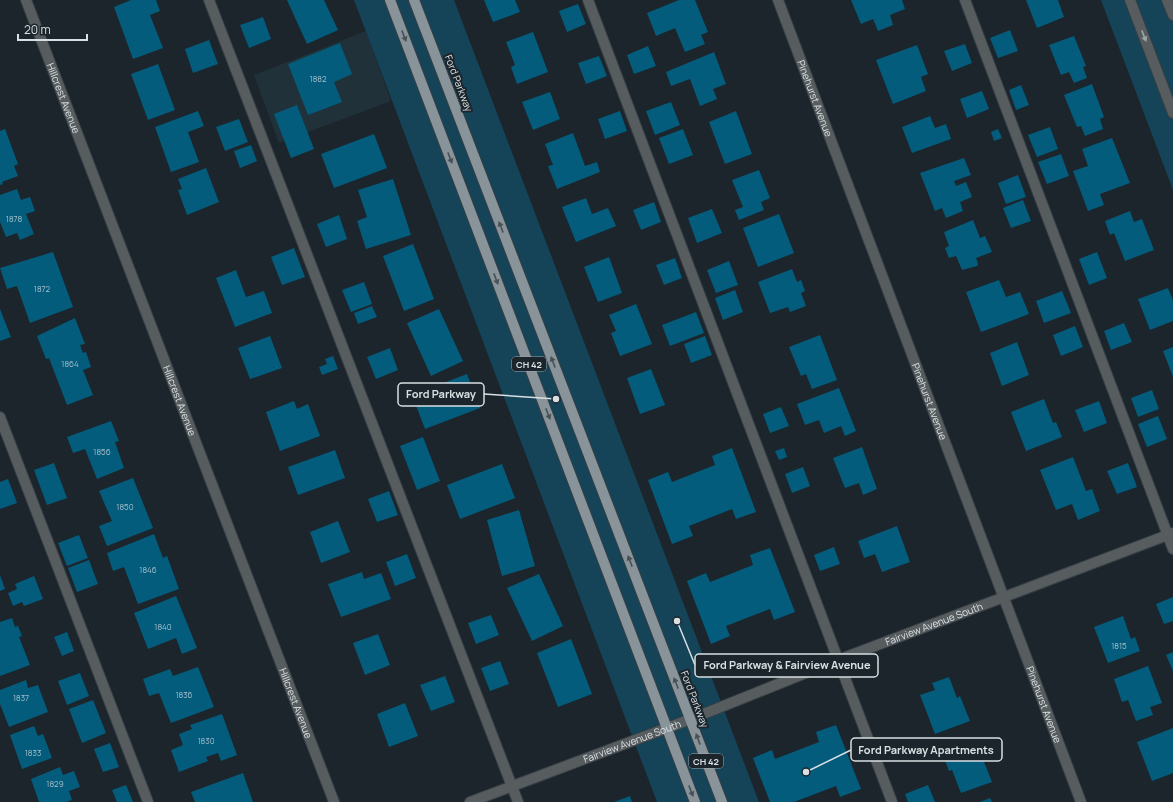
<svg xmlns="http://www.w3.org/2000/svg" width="1173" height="802" viewBox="0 0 1173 802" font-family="Manrope,sans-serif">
  <rect width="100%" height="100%" fill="#1b252b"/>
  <path fill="#203139" d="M366 31 391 101 279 143 254 75Z"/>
  <g fill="#154358">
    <path d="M354 0H454L759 802H657Z"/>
    <path d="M1101 0H1173V190Z"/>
  </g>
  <g fill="#045c7d">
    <path d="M131 0H156L160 11 150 15 163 48 133 59 114 7Z"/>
    <path d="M287 0H324L338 30 307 44Z"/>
    <path d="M484 0H515L520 12 493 22Z"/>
    <path d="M679 0H695L708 32 701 35 705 44 685 52 675 28 656 36 647 13Z"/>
    <path d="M851 0H902L905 9 890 15 893 25 878 31 873 19 861 24Z"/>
    <path d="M1026 0H1058L1064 17 1037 28Z"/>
    <path d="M578 4 586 24 567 32 559 11Z"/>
    <path d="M263 17 271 39 249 48 240 25Z"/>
    <path d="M1010 30 1018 51 998 58 990 38Z"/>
    <path d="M533 32 548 72 517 84 511 67 515 65 506 42Z"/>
    <path d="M1074 36 1086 66 1083 67 1087 78 1074 83 1069 72 1061 75 1049 45Z"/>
    <path d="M209 40 218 64 193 73 185 49Z"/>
    <path d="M340 43 352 74 334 82 342 102 308 115 288 64Z"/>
    <path d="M965 44 972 63 952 71 944 51Z"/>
    <path d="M917 45 928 74 921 77 926 91 893 104 876 60Z"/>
    <path d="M648 46 656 66 634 74 627 55Z"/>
    <path d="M714 52 726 84 713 89 717 99 700 106 690 79 671 86 666 72Z"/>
    <path d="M599 56 607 76 586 84 578 63Z"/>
    <path d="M158 64 175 110 148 120 131 74Z"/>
    <path d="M1092 84 1104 117 1100 119 1103 129 1085 136 1081 126 1077 127 1064 95Z"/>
    <path d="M1021 85 1029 105 1016 110 1009 90Z"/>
    <path d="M982 91 989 109 967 118 960 99Z"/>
    <path d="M550 92 560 119 533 130 522 102Z"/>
    <path d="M671 102 680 125 655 135 646 111Z"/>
    <path d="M297 105 314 149 291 158 274 114Z"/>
    <path d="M198 111 204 126 188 132 199 162 171 172 155 127Z"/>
    <path d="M620 111 627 131 605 139 598 119Z"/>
    <path d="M736 111 752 154 725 164 709 122Z"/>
    <path d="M930 116 935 128 946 124 951 139 912 153 902 127Z"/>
    <path d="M239 119 248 142 225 151 216 127Z"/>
    <path d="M1050 127 1058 149 1037 157 1028 135Z"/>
    <path d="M5 129 18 164 14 166 18 176 2 182 3 184 0 185V131Z"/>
    <path d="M683 129 693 155 669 164 659 138Z"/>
    <path d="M998 129 1002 138 994 141 991 132Z"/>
    <path d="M573 133 585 166 597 162 600 172 557 189 548 166 553 165 545 144Z"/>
    <path d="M374 134 387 168 334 188 321 154Z"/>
    <path d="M1112 138 1130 183 1100 194 1104 205 1088 211 1073 171 1088 166 1082 149Z"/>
    <path d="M251 145 257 161 240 168 234 151Z"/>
    <path d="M1061 154 1069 176 1047 184 1038 162Z"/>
    <path d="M964 158 971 175 954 181 956 186 966 182 972 197 960 202 963 211 946 218 942 208 935 211 920 173Z"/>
    <path d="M206 168 219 202 187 215 178 190 182 189 178 179Z"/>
    <path d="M759 170 770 198 761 202 764 210 739 220 735 210 743 207 732 180Z"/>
    <path d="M1018 175 1026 197 1006 204 998 183Z"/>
    <path d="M393 179 411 235 366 249 357 221 367 217 358 190Z"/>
    <path d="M17 189 21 200 30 197 35 211 26 214 34 234 20 240 17 233 6 237 0 222V195Z"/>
    <path d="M586 198 592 214 608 208 616 226 576 242 562 207Z"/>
    <path d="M1023 200 1031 221 1011 228 1003 208Z"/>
    <path d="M654 202 661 222 641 230 633 210Z"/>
    <path d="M712 209 722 233 697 243 688 218Z"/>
    <path d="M1130 211 1134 222 1142 219 1154 250 1125 261 1114 233 1110 235 1105 221Z"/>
    <path d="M779 214 794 253 758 267 743 228Z"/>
    <path d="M339 215 347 239 326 247 317 224Z"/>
    <path d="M973 220 980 238 985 236 992 252 976 258 978 264 977 266 962 270 956 256 949 258 945 248 949 246 944 232Z"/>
    <path d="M413 244 434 299 404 311 383 256Z"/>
    <path d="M294 248 305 277 282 285 271 257Z"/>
    <path d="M53 252 73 307 30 323 17 286 7 289 0 268Z"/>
    <path d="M1097 252 1107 278 1089 285 1079 259Z"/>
    <path d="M609 257 622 293 598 302 584 267Z"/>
    <path d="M675 258 682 278 664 285 656 265Z"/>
    <path d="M729 261 738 285 716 293 707 270Z"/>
    <path d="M792 269 797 282 801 280 805 291 801 293 806 306 790 312 788 307 770 313 758 282Z"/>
    <path d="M236 270 246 297 264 291 272 313 235 327 216 278Z"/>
    <path d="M999 280 1006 297 1020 292 1029 314 981 332 966 292Z"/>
    <path d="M364 282 372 304 351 312 342 290Z"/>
    <path d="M1168 288 1173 300V321L1150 330 1138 299Z"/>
    <path d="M735 290 743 312 723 320 715 298Z"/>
    <path d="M1062 291 1071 313 1044 323 1036 301Z"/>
    <path d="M636 304 652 344 620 356 611 333 616 331 609 315Z"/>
    <path d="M372 306 377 317 358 324 354 313Z"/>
    <path d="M0 309 11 337 0 341Z"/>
    <path d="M439 309 463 361 431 376 407 323Z"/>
    <path d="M696 312 704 333 670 346 662 325Z"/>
    <path d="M75 318 85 344 80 345 83 353 86 352 91 367 83 370 93 395 67 405 49 358 46 359 37 336Z"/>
    <path d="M1124 323 1132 342 1111 350 1104 331Z"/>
    <path d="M1075 326 1083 347 1061 356 1053 335Z"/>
    <path d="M820 335 837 380 812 389 806 374 801 376 789 347Z"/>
    <path d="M270 336 282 368 250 379 238 348Z"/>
    <path d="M705 336 712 355 691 363 684 344Z"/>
    <path d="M1017 342 1029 375 1002 386 990 353Z"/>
    <path d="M1173 347V377L1163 351Z"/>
    <path d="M390 348 398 370 376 379 367 357Z"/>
    <path d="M333 356 338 369 322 375 319 367 327 364 325 359Z"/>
    <path d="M651 369 665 405 640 414 627 378Z"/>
    <path d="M467 374 480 408 425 429 412 395Z"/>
    <path d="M839 388 856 431 845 436 841 426 824 433 819 420 805 425 797 404Z"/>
    <path d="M1152 390 1159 409 1138 417 1131 398Z"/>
    <path d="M1044 399 1053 423 1056 422 1062 437 1026 451 1011 412Z"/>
    <path d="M294 401 297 409 308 404 320 436 280 451 266 412Z"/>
    <path d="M1099 401 1107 423 1084 432 1075 410Z"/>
    <path d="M781 407 789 426 770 433 763 414Z"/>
    <path d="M1158 416 1167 439 1147 447 1138 424Z"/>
    <path d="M111 421 119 441 115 442 124 468 97 479 85 449 73 453 67 437Z"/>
    <path d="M423 437 440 481 417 490 400 446Z"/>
    <path d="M862 447 877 489 863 495 859 483 845 488 833 458Z"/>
    <path d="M732 448 756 512 736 519 732 509 689 526 693 536 672 544 648 480 668 472 672 482 715 465 712 456Z"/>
    <path d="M784 448 787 457 779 460 775 451Z"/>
    <path d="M335 450 345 478 298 495 288 467Z"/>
    <path d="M1073 457 1086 491 1092 489 1100 511 1078 520 1072 504 1056 510 1040 470Z"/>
    <path d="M54 463 67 498 47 505 34 470Z"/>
    <path d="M1128 463 1137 487 1117 494 1107 471Z"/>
    <path d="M502 464 515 498 460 519 447 485Z"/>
    <path d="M803 467 810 486 792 493 785 474Z"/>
    <path d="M133 478 153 528 107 546 99 526 112 521 99 491Z"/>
    <path d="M8 479 17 503 0 509V482Z"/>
    <path d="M389 491 398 515 377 522 368 499Z"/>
    <path d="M519 510 535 566 502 576 487 520Z"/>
    <path d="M338 521 350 552 321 563 310 532Z"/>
    <path d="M897 526 910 562 882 572 875 554 864 558 858 541Z"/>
    <path d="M154 534 163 558 167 556 179 589 138 604 124 567 113 571 107 553Z"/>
    <path d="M79 535 88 558 67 566 58 543Z"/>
    <path d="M834 547 840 564 820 571 814 555Z"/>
    <path d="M770 548 795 612 774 620 770 609 726 626 730 636 711 644 687 581 706 573 710 582 753 565 750 555Z"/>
    <path d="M407 554 416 578 395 586 386 562Z"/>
    <path d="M89 560 98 584 77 592 68 568Z"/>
    <path d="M362 572 364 579 381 573 391 599 341 617 328 584Z"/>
    <path d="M539 574 563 626 532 641 507 588Z"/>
    <path d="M0 575 5 589 0 591Z"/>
    <path d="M34 576 43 599 24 606 22 602 13 606 8 593 17 589 15 584Z"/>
    <path d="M176 596 197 648 182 654 176 638 148 649 134 613Z"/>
    <path d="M1173 597V621L1164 624 1156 604Z"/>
    <path d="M491 615 499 635 476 644 468 623Z"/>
    <path d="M1123 616 1131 639 1135 637 1140 651 1108 663 1094 627Z"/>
    <path d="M12 618 15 627 18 626 22 636 19 637 30 665 0 676V622Z"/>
    <path d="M67 632 74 651 62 656 54 637Z"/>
    <path d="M378 634 390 665 365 675 353 643Z"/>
    <path d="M571 639 592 694 558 707 537 653Z"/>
    <path d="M1173 652V671L1166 655Z"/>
    <path d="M500 661 509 684 490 691 481 668Z"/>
    <path d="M1148 666 1162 703 1150 707 1153 715 1136 721 1128 700 1122 702 1114 679Z"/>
    <path d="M198 667 214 707 171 723 159 693 149 696 143 679 170 669 173 676Z"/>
    <path d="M80 673 89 696 67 705 58 681Z"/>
    <path d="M445 676 455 702 431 711 420 685Z"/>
    <path d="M949 677 957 698 960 696 970 721 935 734 920 695 935 690 932 683Z"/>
    <path d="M26 680 28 688 38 685 48 712 9 727 0 704V690Z"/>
    <path d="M93 700 106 733 82 743 69 709Z"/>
    <path d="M405 703 418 736 389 747 377 714Z"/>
    <path d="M222 714 237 755 221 761 218 753 206 757 208 761 179 772 171 750 183 745 179 734 192 729 190 725Z"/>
    <path d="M836 725 861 789 840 797 836 786 794 802H770L753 758 772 750 775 759 819 742 816 732Z"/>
    <path d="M34 726 38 736 43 734 52 758 22 769 10 735Z"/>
    <path d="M1173 728V773L1152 781 1137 742Z"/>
    <path d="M976 742 992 782 961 793 952 770 949 771 943 755Z"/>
    <path d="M110 743 119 767 103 772 94 749Z"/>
    <path d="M60 767 63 775 74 771 80 787 69 791 72 800 66 802H39L31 779Z"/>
    <path d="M243 773 253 802H195L191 792Z"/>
    <path d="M126 785 133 802H117L112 790Z"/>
    <path d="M928 785 935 802H908L905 794Z"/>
    <path d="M630 796 632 802H614Z"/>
    <path d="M990 798 992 802H980Z"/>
  </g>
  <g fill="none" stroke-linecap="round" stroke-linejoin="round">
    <g stroke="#363f45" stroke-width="12">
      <g id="service">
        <path d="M209 0 518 802"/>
        <path d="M588 0 892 802"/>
        <path d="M965 0 1173 549"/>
        <path d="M0 417 148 802"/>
      </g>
    </g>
    <g stroke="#363f45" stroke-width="12">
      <g id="minor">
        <path id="s1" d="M26 0 334 802"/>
        <path id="s2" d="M778 0 1081 802"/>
      </g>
    </g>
    <g stroke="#363f45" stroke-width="12">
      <g id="tertiary">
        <path d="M1130 0 1173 113"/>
        <path d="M1167 0 1173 15"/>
        <path id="s3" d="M470 802 691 719 838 660 1173 533"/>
      </g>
    </g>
    <g stroke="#363f45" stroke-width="12">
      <g id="primary">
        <path d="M390 0 695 802"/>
        <path d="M414 0 722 802"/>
      </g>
    </g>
    <use href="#service" stroke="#575c5f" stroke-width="10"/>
    <use href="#minor" stroke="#575c5f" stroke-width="10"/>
    <use href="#tertiary" stroke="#575c5f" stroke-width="10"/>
    <use href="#primary" stroke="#89949a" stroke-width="10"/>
  </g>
  <defs><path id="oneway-solid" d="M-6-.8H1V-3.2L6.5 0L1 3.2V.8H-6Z"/></defs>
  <g fill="#475157">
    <use href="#oneway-solid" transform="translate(404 36) rotate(69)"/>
    <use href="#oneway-solid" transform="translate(450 158) rotate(69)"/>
    <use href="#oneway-solid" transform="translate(501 227) rotate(-111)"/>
    <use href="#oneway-solid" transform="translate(496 279) rotate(69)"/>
    <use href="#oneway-solid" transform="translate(553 362) rotate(-111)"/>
    <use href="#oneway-solid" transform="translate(548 414) rotate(69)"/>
    <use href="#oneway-solid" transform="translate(630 561) rotate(-111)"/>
    <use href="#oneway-solid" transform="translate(676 683) rotate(-111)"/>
    <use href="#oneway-solid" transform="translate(698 739) rotate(-110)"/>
    <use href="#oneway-solid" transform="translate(691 791) rotate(69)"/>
  </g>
  <use fill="#9ea5a8" href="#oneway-solid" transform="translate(1144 36) rotate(69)"/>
  <g text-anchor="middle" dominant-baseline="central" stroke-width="4" stroke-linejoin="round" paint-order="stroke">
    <g font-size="8" fill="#a4bfca">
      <text x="318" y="78">1882</text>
      <text x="14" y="218">1878</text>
      <text x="42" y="288">1872</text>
      <text x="70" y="363">1864</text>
      <text x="102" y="451">1856</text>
      <text x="125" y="506">1850</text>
      <text x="148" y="569">1846</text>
      <text x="163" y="626">1840</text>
      <text x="1119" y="645">1815</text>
      <text x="184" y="694">1836</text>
      <text x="21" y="697">1837</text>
      <text x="206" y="740">1830</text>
      <text x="33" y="752">1833</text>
      <text x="55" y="783">1829</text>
    </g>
    <g fill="#1b252b" stroke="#a0a8ac" stroke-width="1">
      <rect x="512" y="357" width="34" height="14" rx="3"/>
      <rect x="689" y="754" width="34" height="14" rx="3"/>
    </g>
    <g font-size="9" font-weight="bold" fill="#d9e0e3">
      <text x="529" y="364">CH 42</text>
      <text x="706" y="761">CH 42</text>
    </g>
    <g font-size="10" fill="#d9e0e3" stroke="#1b252b">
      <text transform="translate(459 83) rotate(69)">Ford Parkway</text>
      <text stroke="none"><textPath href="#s2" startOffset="105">Pinehurst Avenue</textPath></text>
      <text stroke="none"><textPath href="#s1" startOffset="105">Hillcrest Avenue</textPath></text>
      <text stroke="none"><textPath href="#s1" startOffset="429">Hillcrest Avenue</textPath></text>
      <text stroke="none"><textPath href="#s2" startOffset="429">Pinehurst Avenue</textPath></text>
      <text stroke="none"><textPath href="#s3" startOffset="497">Fairview Avenue South</textPath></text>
      <text transform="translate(695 699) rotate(69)">Ford Parkway</text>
      <text stroke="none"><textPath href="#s1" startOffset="753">Hillcrest Avenue</textPath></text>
      <text stroke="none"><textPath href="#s2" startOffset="753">Pinehurst Avenue</textPath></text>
      <text stroke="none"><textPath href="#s3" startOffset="173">Fairview Avenue South</textPath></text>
    </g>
  </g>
  <path fill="none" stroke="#d9e0e3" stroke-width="1.5" d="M556 399L484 394M677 621L695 665M806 772L851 750"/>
  <g fill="#d9e0e3" stroke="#1b252b" stroke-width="1.5">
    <circle cx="556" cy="399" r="4"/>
    <circle cx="677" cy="621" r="4"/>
    <circle cx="806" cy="772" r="4"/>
  </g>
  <g fill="#1b252b" stroke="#d9e0e3" stroke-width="1.5">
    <rect x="398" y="383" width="86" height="23" rx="4"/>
    <rect x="695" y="654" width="183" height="23" rx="4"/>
    <rect x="851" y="738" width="151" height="23" rx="4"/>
  </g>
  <g font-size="11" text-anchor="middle" font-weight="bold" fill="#d9e0e3">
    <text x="441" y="398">Ford Parkway</text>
    <text x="787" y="669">Ford Parkway &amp; Fairview Avenue</text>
    <text x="926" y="754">Ford Parkway Apartments</text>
  </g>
  <path d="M18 34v6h69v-6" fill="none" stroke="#d9e0e3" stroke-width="2"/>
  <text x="24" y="34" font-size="12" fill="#d9e0e3" stroke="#1b252b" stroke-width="3" paint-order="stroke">20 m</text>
</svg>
